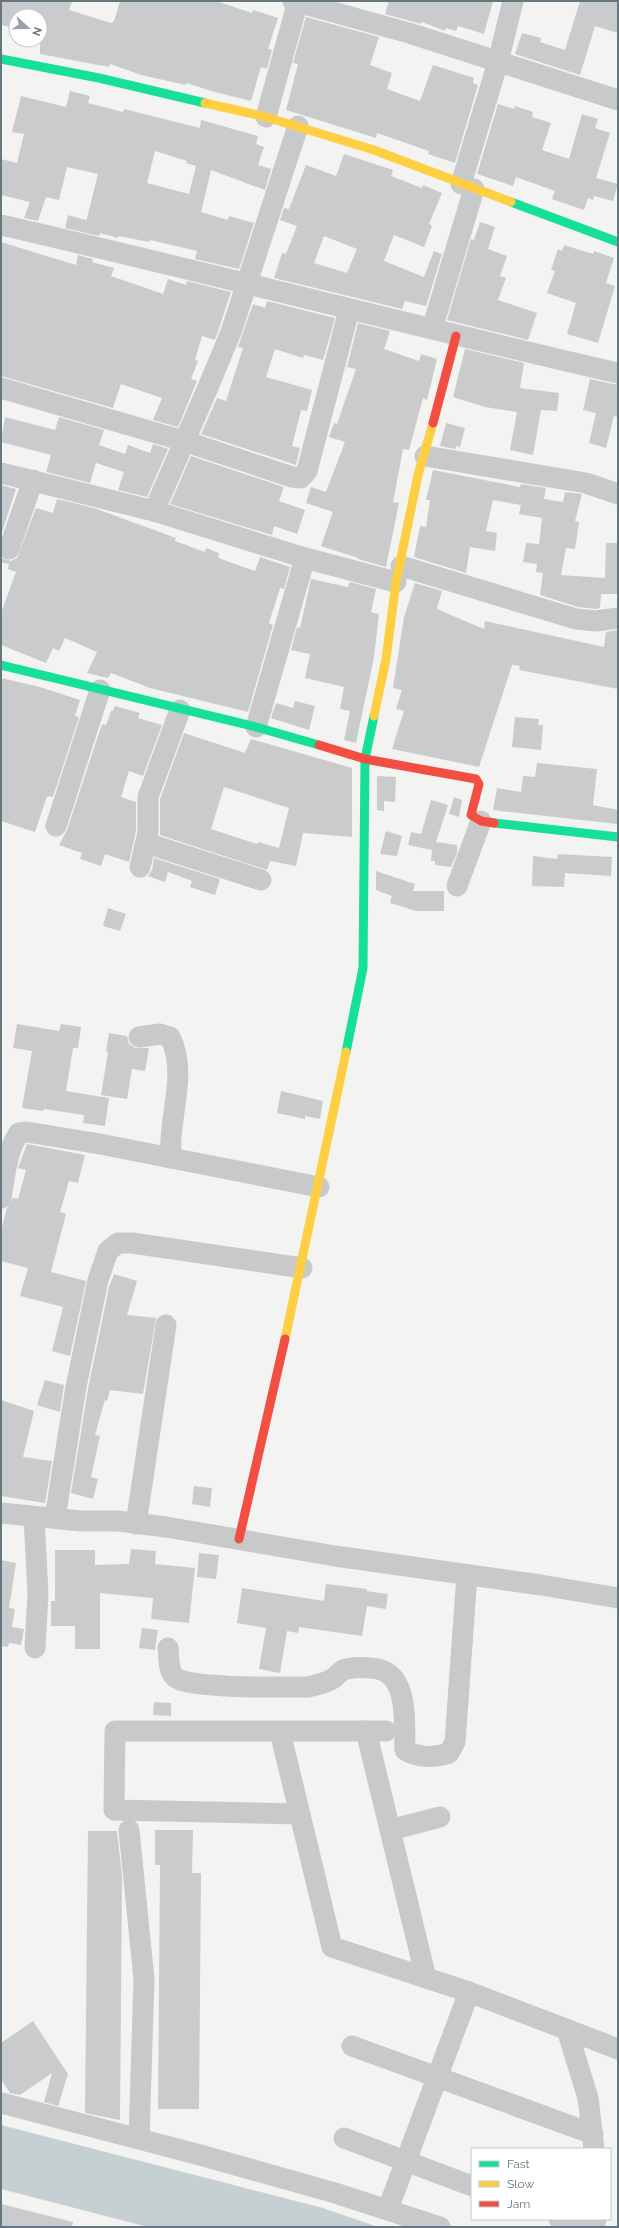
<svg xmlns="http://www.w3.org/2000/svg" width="619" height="2228" viewBox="0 0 619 2228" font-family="Raleway,sans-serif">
  <rect width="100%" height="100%" fill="#f3f3f2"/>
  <path fill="#c6d0d2" d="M1 2125 323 2208 378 2227H148L1 2189Z"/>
  <g fill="#cacbcc" fill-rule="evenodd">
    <path d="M1 1H72L69 10 111 23 114 21 120 1H216L252 13 253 10 278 18 268 49 272 50 267 69 261 67 251 101 215 92 186 83V85L141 75 110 64 109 67 40 54V16H16V28L1 25Z"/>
    <path d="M389 1H493L484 34 458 26 456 31 446 28 445 31 422 22 421 24 385 14Z"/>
    <path d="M580 1H618V33L595 26 580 75 515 54 522 33 541 38 540 42 565 50Z"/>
    <path d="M306 17 379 37 370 65 392 73 387 89 420 101 433 65 474 78 473 83 478 85 455 163 428 154 429 151 377 133 376 138 286 110 298 64 293 63Z"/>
    <path d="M70 91 90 96 88 103 123 112 124 109 200 128 201 120 258 136 256 144 264 147 258 165 271 169 265 190 211 170 201 212 228 220 229 216 254 223 239 269 195 259 197 251 150 240 149 242 119 236 118 238 100 233 99 236 65 228 68 215 86 220 87 218 98 174 67 167 59 200 46 197 38 221 24 218 30 202 1 195V159L17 163 24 134 12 132 21 96 66 107ZM155 151 187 161 186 163 196 166 189 194 147 183Z"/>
    <path d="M498 104 514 109 515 106 533 112 532 117 551 123 542 150 569 159 582 114 598 119 595 128 610 133 596 178 618 184 613 201 594 196 593 200 588 198 584 210 552 199 555 191 516 177 513 186 477 174Z"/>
    <path d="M344 154 393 170 391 176 422 188 423 185 442 193 429 224 432 226 424 247 394 235 384 261 424 277 434 251 442 254 426 306 405 301 402 309 274 278 282 253 286 254 297 226 280 220 284 208 289 209 306 165 336 176ZM324 236 357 249 347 273 314 263Z"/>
    <path d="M480 222 495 227 488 249 507 256 500 276 506 278 498 300 537 313 528 340 447 320 471 239 474 240Z"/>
    <path d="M1 242 76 265 78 255 93 259 92 262 114 268 111 276 163 294 168 279 186 285 187 281 231 292 215 340 202 336 195 360 198 361 191 379 197 381 178 427 153 420 162 398 121 384 113 408 1 376Z"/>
    <path d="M564 245 593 254 594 251 614 258 606 283 615 286 598 343 567 334 576 303 547 293 555 271 551 270 558 249 562 251Z"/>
    <path d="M267 301 335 318 323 360 304 355 303 358 275 349 266 377 312 390 307 411 301 410 292 446 300 448 296 465 201 434 217 398 226 401 243 348 238 347 253 304 265 308Z"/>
    <path d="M358 323 390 331 384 349 419 361 421 354 437 359 427 400 423 398 409 450 403 449 393 502 399 503 386 567 358 559V558L321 546 333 512 306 503 311 487 326 492 345 442 329 437 334 423 337 424 356 369 347 367Z"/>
    <path d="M465 349 524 363 520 388 559 393 557 411 541 410 533 455 510 450 517 412 485 407 453 397Z"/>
    <path d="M590 379 618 385V410L617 417 614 416 606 448 589 443 596 413 583 410Z"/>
    <path d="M5 417 55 430 59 417 104 430 99 445 125 454 128 445 150 453 153 444 168 449 147 497 118 490 124 472 96 463 90 483 46 472 51 455 1 442Z"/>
    <path d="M446 423 465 428 460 447 456 446V449L440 446Z"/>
    <path d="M191 456 284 487 279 501 305 510 297 534 274 526 272 535 170 504Z"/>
    <path d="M433 470 520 487 521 484 546 488 544 499 563 502 565 492 582 494 575 521 579 522 575 549 566 548 561 575 605 578 606 543H618V594H601L600 608 596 609 578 607 540 595 543 573 536 572 537 564 523 562 526 543 539 544 542 518 519 514 521 505 493 500 486 531 497 533 495 551 470 547 466 573 414 557 420 526 426 527 430 500H426Z"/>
    <path d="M1 485 16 489 1 535Z"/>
    <path d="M57 499 94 508 176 538 175 541 205 552 206 548 219 553 218 557 221 559 255 571 260 557 290 567 284 589 280 588 269 623 273 625 248 712 150 688 111 673 108 678 87 673 97 652 65 638 59 651 53 648 46 663 1 645V613L16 572 8 569 9 564 1 562V558L11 561 17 558 36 508 53 513Z"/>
    <path d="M311 579 348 587 350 582 376 589 371 612 379 614 374 657 356 743 344 740 350 711 340 709 344 687 305 678 310 654 291 650 297 627 300 628Z"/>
    <path d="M415 583 442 591 437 608 439 610 484 629 485 621 604 647 606 632 618 630V689L519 670 520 666 512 665 479 767 392 749 404 711 396 709 402 690 393 688 404 617Z"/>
    <path d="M1 678 40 687 80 700 75 716 79 717 53 797 48 796 46 799 35 832 1 821Z"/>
    <path d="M295 701 315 706 309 730 271 718 276 703 293 708Z"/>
    <path d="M115 706 140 713 138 718 162 725 143 776 129 771 121 797 136 802V831L129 862 105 854 101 866 80 859 82 853 59 845 67 830 102 724 106 725 111 711H113Z"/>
    <path d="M515 717 539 719 538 725H543L541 750 512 747Z"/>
    <path d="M184 733 245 753 251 739 352 768V837L303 833 296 866 270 861 267 870 160 835V799ZM224 787 289 808 279 848 258 842 257 844 211 829Z"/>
    <path d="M537 763 597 769 593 805 618 810 617 824 493 810 497 788 521 792 523 776 535 777Z"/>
    <path d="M377 776 396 777 395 802 384 801V811L377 810Z"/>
    <path d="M454 797 462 800 459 817 449 814Z"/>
    <path d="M431 800 448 805 436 842 457 845V853L451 867 435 865V861H431L432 850 408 845 411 832 421 834Z"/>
    <path d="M386 831 402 836 397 856 380 854Z"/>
    <path d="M558 854 612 857 611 876 565 873 564 887 532 886 533 856 557 859Z"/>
    <path d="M154 858 220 879 215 895 190 887 192 881 168 872 165 882 148 876 152 870Z"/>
    <path d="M376 871 415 884 413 891H444V911H416L390 903 392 896 376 890Z"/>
    <path d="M108 908 126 914 120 931 103 926Z"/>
    <path d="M17 1024 59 1031 61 1024 81 1027 78 1048H73L66 1091 109 1098 105 1126 83 1123 84 1115 44 1109 43 1111 22 1108 32 1051 13 1048Z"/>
    <path d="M109 1033 127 1036 129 1044 135 1048H149L145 1071 132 1069 127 1099 101 1095 108 1052 106 1051Z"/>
    <path d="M281 1091 323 1101 320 1119 305 1116V1119L277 1113Z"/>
    <path d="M27 1144 85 1155 78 1183 69 1181 60 1212 66 1214 51 1272 86 1281 70 1356 52 1351 63 1307 20 1296 28 1268 1 1261V1231L7 1208 13 1198 18 1199 26 1170 18 1168Z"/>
    <path d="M114 1274 137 1281 127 1315 156 1318 143 1394 110 1390 107 1401 105 1400 95 1435 100 1436 91 1477 98 1479 93 1499 71 1493 88 1389 109 1287Z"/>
    <path d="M45 1380 64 1385 60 1412 37 1405Z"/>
    <path d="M1 1400 34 1411 23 1457 52 1461 45 1503 1 1496Z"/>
    <path d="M194 1486 212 1488 210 1507 192 1504Z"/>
    <path d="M131 1549 156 1551 155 1564 195 1568 189 1623 151 1619 153 1598 100 1593V1649H75V1626H51V1601H55V1550H95V1565L129 1564Z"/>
    <path d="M199 1553 219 1555 216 1579 197 1577Z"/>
    <path d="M1 1560 16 1563 9 1608 15 1609 12 1627 24 1629 21 1645 9 1643 8 1647 1 1646Z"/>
    <path d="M326 1584 367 1589 366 1591 388 1594 386 1609 367 1606 362 1636 299 1627 298 1633 287 1631 280 1673 259 1669 266 1628 237 1623 242 1588 324 1601Z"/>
    <path d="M142 1628 158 1630 155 1650 139 1648Z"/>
    <path d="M154 1702 171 1703V1716L153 1715Z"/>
    <path d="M155 1830H193L192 1873H201L199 2109H158L160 1865H155Z"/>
    <path d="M88 1831H117L122 1876 120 2120 85 2113Z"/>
    <path d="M33 2021 68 2074 58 2106 44 2102 52 2073 20 2095 10 2093 1 2079V2043Z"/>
    <path d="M1 2204 73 2222 72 2227H1Z"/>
  </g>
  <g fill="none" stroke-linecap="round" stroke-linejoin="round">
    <g stroke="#c8c9ca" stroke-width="21">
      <path d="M293 1 409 33 618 100"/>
      <path d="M266 117 298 1"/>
      <path d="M461 184 498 62 513 1"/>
      <path d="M1 225C207 272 412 326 618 373"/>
      <path d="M432 329 474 189"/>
      <path d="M1 388 184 441 292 477 301 478 307 471 349 310"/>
      <path d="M425 456 586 483 618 494"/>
      <path d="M1 473 154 511 305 558 396 582"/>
      <path d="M154 511 209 385 231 332 298 126"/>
      <path d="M9 549 33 480"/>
      <path d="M401 566 576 619 596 621 618 618"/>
      <path d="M256 727 305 558"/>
      <path d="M56 826 100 690"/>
      <path d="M146 843 261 880"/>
      <path d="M140 867 148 832V797L180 710"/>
      <path d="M457 886 481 821"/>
      <path d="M139 1037 160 1034 170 1037C189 1074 167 1120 171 1158"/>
      <path d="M1 1198C5 1177 6 1152 19 1133L27 1132 100 1144 319 1187"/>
      <path d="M1 1513 81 1521H118L166 1527 335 1556 541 1585 618 1598"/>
      <path d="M34 1517 38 1593 35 1648"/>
      <path d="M55 1518 76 1387 98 1280 108 1251 118 1243H132L302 1268"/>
      <path d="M136 1524 166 1325"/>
      <path d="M168 1648C169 1656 168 1671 175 1677 185 1689 287 1687 308 1687 317 1685 326 1683 334 1678 337 1675 340 1672 343 1670 352 1667 361 1667 370 1668 410 1669 404 1721 405 1750 418 1758 435 1758 449 1753L455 1742 467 1575"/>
      <path d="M366 1731 426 1978"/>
      <path d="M280 1732 332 1947 469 1992 618 2049"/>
      <path d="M300 1814 114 1810 115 1731H386"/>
      <path d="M129 1830 144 1979 139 2139"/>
      <path d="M390 1830 440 1817"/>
      <path d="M567 2030 588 2098 594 2149"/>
      <path d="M352 2046 593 2134"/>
      <path d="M1 2103 200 2155 335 2193 440 2227"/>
      <path d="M344 2138 472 2186"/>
      <path d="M388 2209 469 1992"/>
      <path d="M559 2219 580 2227"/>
      <path d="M594 2227 596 2219"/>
    </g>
    <g stroke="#16e098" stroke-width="9">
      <path d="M1 59 99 78 205 103"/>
      <path d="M511 202 618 242"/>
      <path d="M1 665 256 727 319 745"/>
      <path d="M494 823 618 837"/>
      <path d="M346 1052 363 968 365 759 374 716"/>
    </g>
    <g stroke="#ffcf43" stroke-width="9">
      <path d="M205 103 266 117 374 150 511 202"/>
      <path d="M374 716 386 659 396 582 418 475 433 423"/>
      <path d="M285 1339 346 1052"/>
    </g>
    <g stroke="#f24e42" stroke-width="9">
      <path d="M433 423 456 336"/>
      <path d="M319 745 365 759 476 779 479 784 471 815 481 821 494 823"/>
      <path d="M239 1539 285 1339"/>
    </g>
  </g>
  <rect width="619" height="2228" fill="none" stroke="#667780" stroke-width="4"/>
  <rect x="471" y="2148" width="140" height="72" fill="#ffffff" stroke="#c2c9cc"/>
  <rect x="479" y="2161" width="20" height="6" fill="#16e098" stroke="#c2c9cc"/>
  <text x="507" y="2168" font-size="12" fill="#667780">Fast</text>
  <rect x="479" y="2181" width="20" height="6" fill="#ffcf43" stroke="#c2c9cc"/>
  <text x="507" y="2188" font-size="12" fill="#667780">Slow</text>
  <rect x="479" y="2201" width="20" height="6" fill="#f24e42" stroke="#c2c9cc"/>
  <text x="507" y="2208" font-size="12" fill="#667780">Jam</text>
  <g transform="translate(28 28) rotate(111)"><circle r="19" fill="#ffffff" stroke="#c2c9cc"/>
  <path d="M0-3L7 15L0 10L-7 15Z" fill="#97a2a8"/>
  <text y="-6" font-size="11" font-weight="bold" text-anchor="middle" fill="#667780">N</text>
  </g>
</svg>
